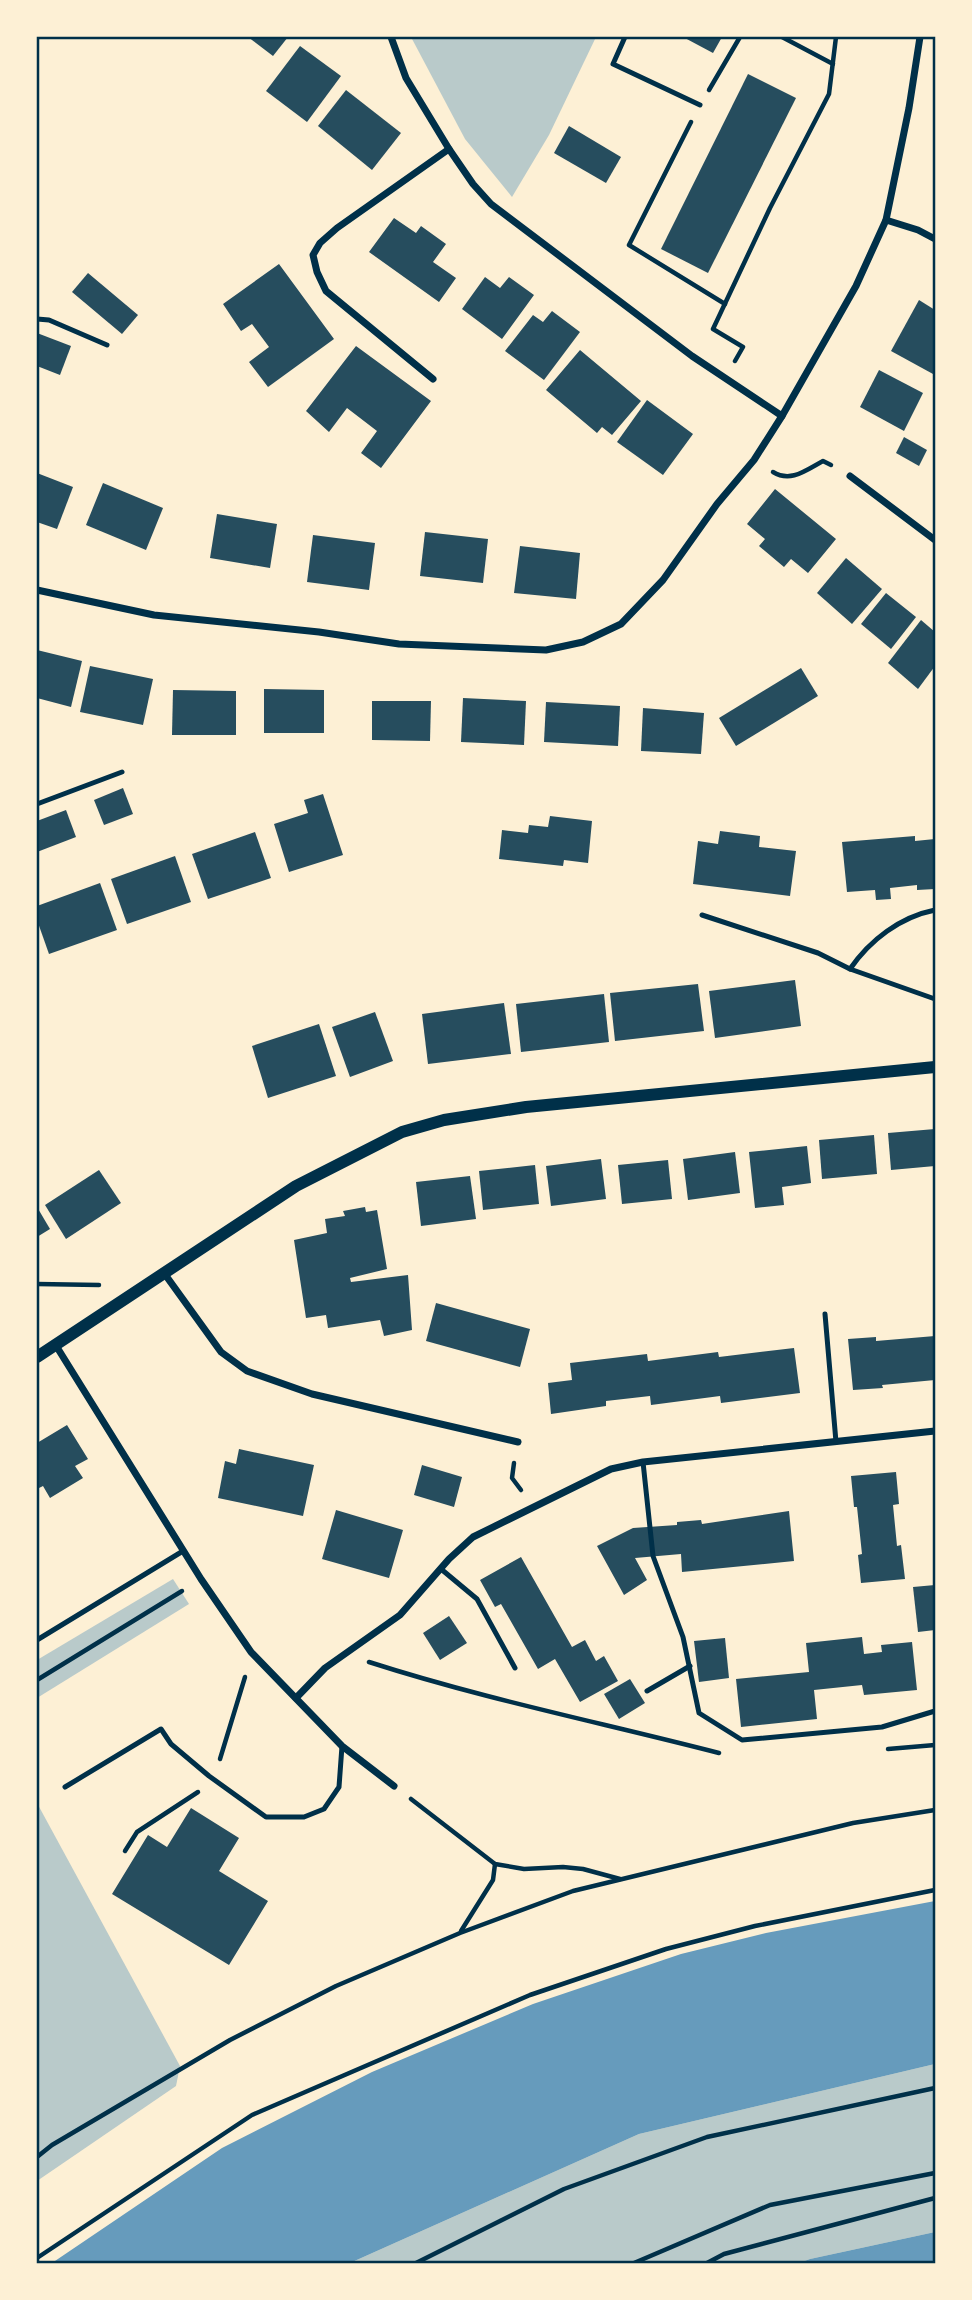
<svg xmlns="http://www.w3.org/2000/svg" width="972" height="2300" viewBox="0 0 972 2300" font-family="'Space Grotesk',sans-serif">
  <rect width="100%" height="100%" fill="#fdf0d5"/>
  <g fill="#b9caca">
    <path d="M411 37H596L549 135 512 197 465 139Z"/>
    <path d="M173 1579 189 1604 37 1698V1660Z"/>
    <path d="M37 1803 180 2066 176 2086 37 2181Z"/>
    <path d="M935 2064V2232L810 2259 799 2263H350L639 2134Z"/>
  </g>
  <g fill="#669bbc">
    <path d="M935 1901V2064L639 2134 350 2263H52L222 2148 372 2072 533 2004 681 1954 766 1933Z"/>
    <path d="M935 2232V2263H799L810 2259Z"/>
  </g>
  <g fill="#264d5e">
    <path d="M248 37H288L273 56Z"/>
    <path d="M683 37H722L713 53Z"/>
    <path d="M300 46 341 76 307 122 266 91Z"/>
    <path d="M748 74 796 98 708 273 661 249Z"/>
    <path d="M346 90 401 133 372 170 318 126Z"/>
    <path d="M569 126 621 157 606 183 554 153Z"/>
    <path d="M394 218 416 233 421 226 446 244 433 262 456 278 439 302 369 252Z"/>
    <path d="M279 264 334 339 268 387 249 362 269 347 252 324 241 331 223 304Z"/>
    <path d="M88 273 138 315 122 334 72 292Z"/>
    <path d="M485 277 500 288 509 277 534 295 502 339 462 309Z"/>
    <path d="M919 300 935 310V370L933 374 891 351Z"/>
    <path d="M552 311 580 332 544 380 505 351 533 315 543 322Z"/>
    <path d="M37 333 71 346 60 375 37 366Z"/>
    <path d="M356 346 431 401 381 468 361 453 377 431 347 408 329 432 306 411Z"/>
    <path d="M580 350 641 401 612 435 602 427 597 433 546 390Z"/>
    <path d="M879 370 923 393 904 431 860 407Z"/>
    <path d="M647 400 693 434 663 475 617 442Z"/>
    <path d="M904 437 927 450 919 466 896 453Z"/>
    <path d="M37 473 73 487 57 529 37 522Z"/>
    <path d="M103 483 163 508 146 550 86 525Z"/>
    <path d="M775 489 836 539 808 573 791 559 784 567 759 546 765 539 747 524Z"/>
    <path d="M217 514 277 524 270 568 210 558Z"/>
    <path d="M425 532 488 539 483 583 420 576Z"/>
    <path d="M313 535 375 543 369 590 307 582Z"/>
    <path d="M520 546 580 553 576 599 514 593Z"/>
    <path d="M846 558 882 589 852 624 817 593Z"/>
    <path d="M886 593 916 617 891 649 861 624Z"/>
    <path d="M921 620 935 632V666L918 689 888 663Z"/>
    <path d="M37 650 82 661 71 707 37 698Z"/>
    <path d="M90 666 153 679 143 725 80 712Z"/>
    <path d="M801 668 818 696 736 746 719 718Z"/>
    <path d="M264 689 324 690V733H264Z"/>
    <path d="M173 690 236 691V735H172Z"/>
    <path d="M463 698 526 701 524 745 461 742Z"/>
    <path d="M372 701H431L430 741 372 740Z"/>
    <path d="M546 702 620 706 618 746 544 742Z"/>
    <path d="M643 708 704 713 701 754 641 751Z"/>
    <path d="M123 788 133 814 104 825 94 800Z"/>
    <path d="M323 794 343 855 289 872 274 824 308 813 304 800Z"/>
    <path d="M66 810 76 837 37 852V821Z"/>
    <path d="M550 816 592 821 588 863 564 860 563 866 499 859 502 830 528 833 529 825 548 827Z"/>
    <path d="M720 831 760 836 759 847 796 851 790 896 693 884 698 841 718 844Z"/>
    <path d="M255 832 271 878 208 899 192 854Z"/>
    <path d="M915 836V841L935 839V889L917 890V885L890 888 891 899 876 900 875 890 847 892 842 842Z"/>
    <path d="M175 856 191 902 127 924 111 879Z"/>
    <path d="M100 883 117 930 49 954 37 920V906Z"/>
    <path d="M795 980 801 1026 715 1038 709 991Z"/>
    <path d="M698 984 704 1031 615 1041 610 993Z"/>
    <path d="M604 994 609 1042 521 1052 516 1004Z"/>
    <path d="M504 1003 511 1054 428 1064 422 1014Z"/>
    <path d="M375 1012 393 1061 350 1077 332 1027Z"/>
    <path d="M319 1024 336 1076 268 1098 252 1046Z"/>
    <path d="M935 1129V1166L891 1170 888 1133Z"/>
    <path d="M874 1135 877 1174 822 1179 819 1140Z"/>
    <path d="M807 1146 811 1183 782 1187 784 1205 755 1208 749 1152Z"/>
    <path d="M735 1152 740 1193 688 1200 683 1159Z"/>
    <path d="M601 1159 606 1199 551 1206 546 1166Z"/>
    <path d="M668 1160 672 1199 622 1204 618 1165Z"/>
    <path d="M535 1165 539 1204 483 1210 479 1171Z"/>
    <path d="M99 1170 121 1203 66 1239 45 1205Z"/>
    <path d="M470 1176 476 1219 421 1226 416 1182Z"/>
    <path d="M37 1207 50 1229 37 1237Z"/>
    <path d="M365 1207 366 1212 377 1210 387 1269 350 1278 351 1282 408 1275 412 1330 384 1336 380 1320 328 1328 326 1315 306 1318 294 1240 327 1233 325 1219 345 1216 343 1211Z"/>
    <path d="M436 1303 530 1329 520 1367 426 1341Z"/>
    <path d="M935 1336V1380L882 1385 883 1388 853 1390 848 1339 876 1337V1341Z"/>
    <path d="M794 1348 800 1393 721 1403 720 1396 651 1405 650 1396 606 1401V1406L551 1414 548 1383 572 1380 570 1363 647 1354 648 1361 718 1352 719 1357Z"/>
    <path d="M67 1425 88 1459 75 1466 83 1478 50 1498 43 1486 37 1489V1443Z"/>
    <path d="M239 1449 314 1465 303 1516 218 1498 225 1461 236 1464Z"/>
    <path d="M422 1465 462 1477 454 1507 414 1495Z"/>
    <path d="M896 1472 899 1504 893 1505 897 1546 901 1545 905 1579 861 1583 858 1555 862 1554 857 1507H854L851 1476Z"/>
    <path d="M336 1510 403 1530 389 1578 322 1559Z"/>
    <path d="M789 1511 794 1561 682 1572 681 1554 635 1558 647 1580 624 1595 597 1546 633 1528 677 1525V1522L701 1520 702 1524Z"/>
    <path d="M521 1557 572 1647 585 1640 596 1661 604 1656 618 1681 580 1702 555 1659 538 1669 501 1604 495 1607 480 1580Z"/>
    <path d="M935 1585V1630L918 1632 913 1587Z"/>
    <path d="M449 1616 467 1643 440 1660 423 1633Z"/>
    <path d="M862 1637 864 1654 882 1652 881 1645 912 1642 917 1690 864 1695 862 1685 814 1690 817 1719 741 1727 736 1679 809 1672 806 1643Z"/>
    <path d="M725 1638 729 1678 699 1682 694 1641Z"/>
    <path d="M630 1679 645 1703 619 1719 604 1694Z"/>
    <path d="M191 1808 239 1838 219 1871 268 1901 229 1965 112 1894 148 1835 167 1847Z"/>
  </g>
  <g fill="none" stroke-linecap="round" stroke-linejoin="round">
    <g stroke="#003049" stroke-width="4.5">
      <path d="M782 37 833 64"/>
      <path d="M709 90 740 37"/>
      <path d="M691 122 629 245 725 304"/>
      <path d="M735 361 743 347 713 329 770 208 829 94 836 37"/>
      <path d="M773 472C791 483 806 470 823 461L831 465"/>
      <path d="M37 1284 99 1285"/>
      <path d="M514 1463 512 1478 521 1490"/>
      <path d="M369 1662C484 1699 603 1723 719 1753"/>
      <path d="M37 1680 182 1591"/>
      <path d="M888 1749 935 1745"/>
      <path d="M220 1759 245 1677"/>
      <path d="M411 1799 495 1864 524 1869 563 1867 583 1869 620 1879"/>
      <path d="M125 1851 137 1832 198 1792"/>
      <path d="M461 1931 493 1880 495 1864"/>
      <path d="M37 2157 52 2145 230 2040 336 1986 460 1933 573 1891 853 1823 935 1810"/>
      <path d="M37 2258 252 2115 530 1995 666 1949 755 1926 935 1890"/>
      <path d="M416 2263 564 2189 707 2137 935 2088"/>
      <path d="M634 2263 770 2205 935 2173"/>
      <path d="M707 2263 724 2254 935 2198"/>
    </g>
    <g stroke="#003049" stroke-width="5">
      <path d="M625 37 613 64 700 105"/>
      <path d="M37 319 49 320 107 345"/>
      <path d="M37 804 122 772"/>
      <path d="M702 915 818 953 850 969 935 999"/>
      <path d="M850 969C870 940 900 917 935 910"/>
      <path d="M825 1314 836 1442"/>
      <path d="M643 1462 653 1556 683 1637 699 1713 742 1740 882 1727 935 1711"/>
      <path d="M441 1569 477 1599 515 1668"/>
      <path d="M37 1640 183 1551"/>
      <path d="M647 1691 690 1666"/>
      <path d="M65 1787 161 1729 171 1744 209 1776 266 1817H304L324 1809 339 1787 342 1746"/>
    </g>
    <g stroke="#003049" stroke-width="7">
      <path d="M391 37 406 78 449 149 473 184 491 204 692 356 782 416"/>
      <path d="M886 220 918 230 935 239"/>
      <path d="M433 379 326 291 317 272 313 255 320 243 337 228 449 149"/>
      <path d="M850 476 935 540"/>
      <path d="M37 590 154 615 319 632 399 644 546 650 583 642 621 624 663 580 717 504 754 460 782 416 856 286 886 220 909 108 920 37"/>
      <path d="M164 1273 221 1352 247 1371 312 1394 518 1442"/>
      <path d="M55 1344 201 1579 251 1652 342 1746 394 1786"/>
      <path d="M296 1698 325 1668 400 1615 449 1559 473 1537 611 1469 643 1462 935 1431"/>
    </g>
    <path stroke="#003049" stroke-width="12" d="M37 1357 296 1186 402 1132 444 1120 526 1107 935 1067"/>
  </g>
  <rect width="972" height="2300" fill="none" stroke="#fdf0d5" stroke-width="77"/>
  <rect x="38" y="38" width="896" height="2224" fill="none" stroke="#003049" stroke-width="2.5"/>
</svg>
